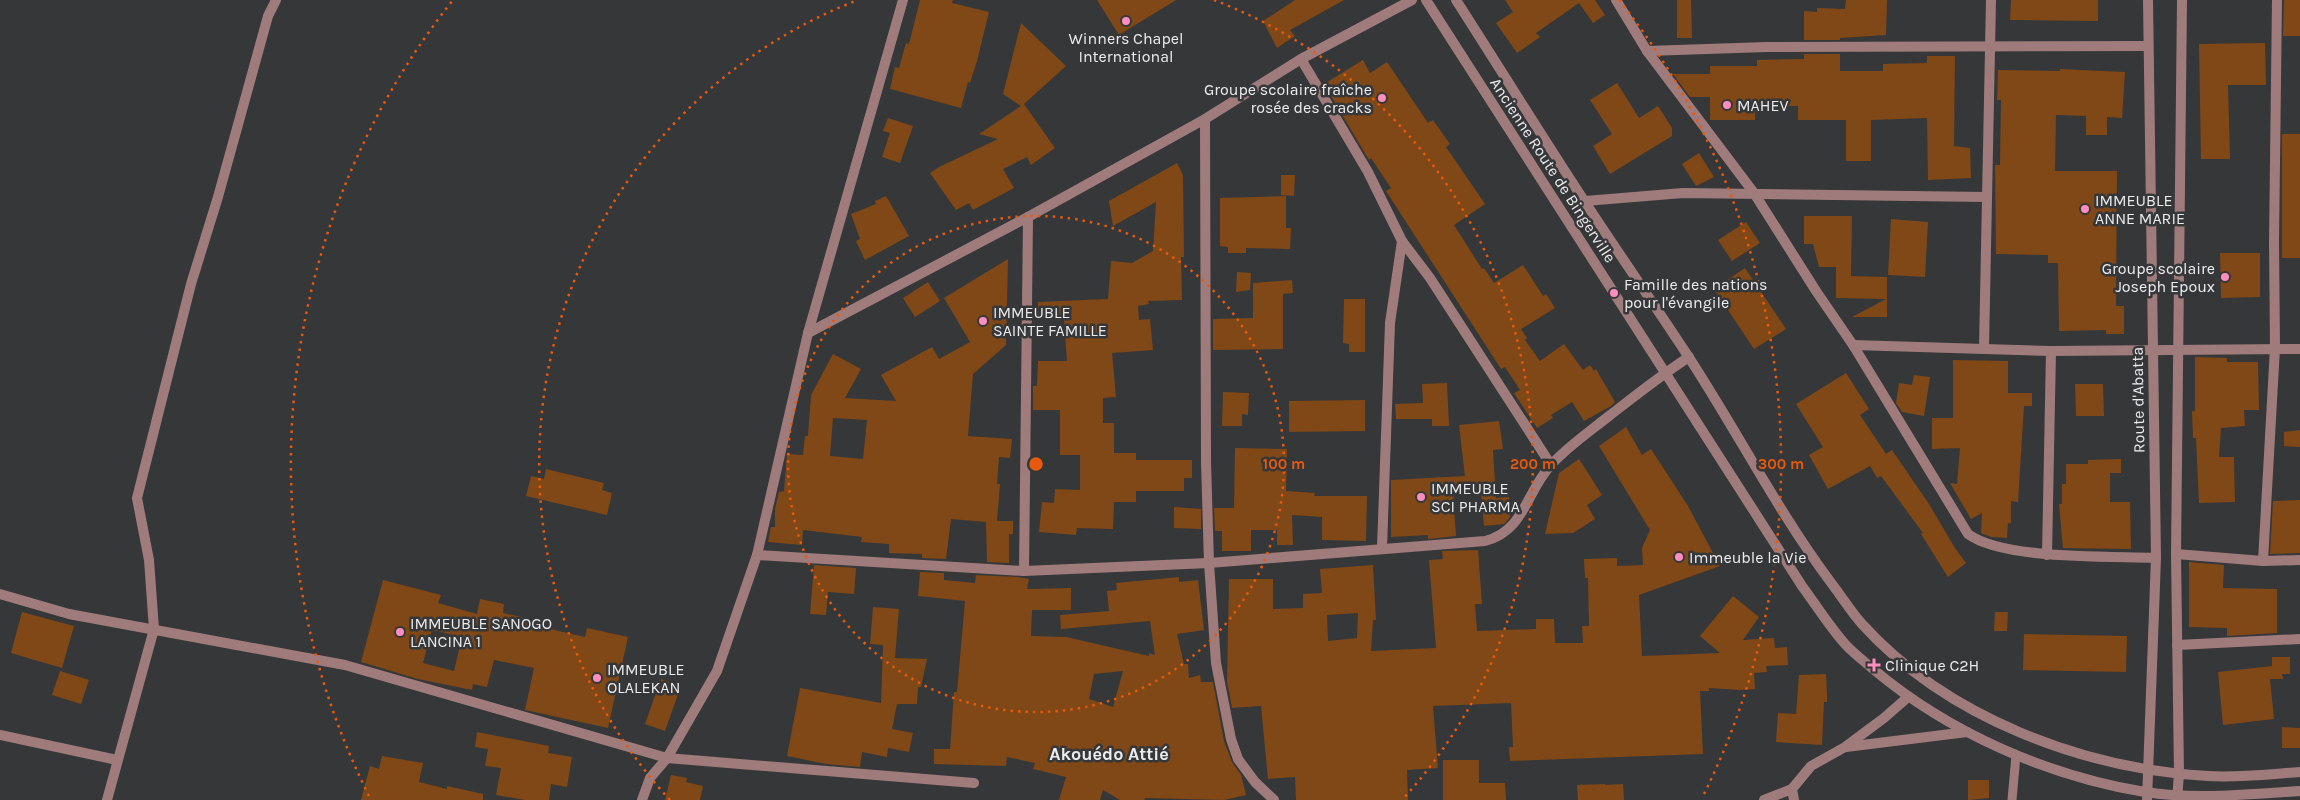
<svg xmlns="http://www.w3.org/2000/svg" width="2300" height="800" viewBox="0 0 2300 800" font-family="Karla,sans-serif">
  <rect width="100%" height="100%" fill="#363739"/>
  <g fill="#7f4816" fill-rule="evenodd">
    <path d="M920 0H953L952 3 989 12 977 61 970 83 968 82 961 108 890 89 895 67 899 68 906 43 909 44Z"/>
    <path d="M1097 0H1176L1119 35Z"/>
    <path d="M1295 0H1344L1290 30 1295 36 1277 48 1263 21Z"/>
    <path d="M1505 0H1595L1605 15 1593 23 1579 3 1536 33 1540 37 1517 53 1496 23 1513 12Z"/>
    <path d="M1677 0H1691L1692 38H1677Z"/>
    <path d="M1846 0H1887L1886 35 1840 38V40H1804V11L1817 12V8L1845 9Z"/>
    <path d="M2011 0H2098V21L2010 20Z"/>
    <path d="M2284 0H2300V36H2283Z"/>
    <path d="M1021 23 1066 66 1024 104 1055 148 1031 165 1027 157 1003 169 1014 188 973 210 969 203 956 210 930 173 939 167 998 139 979 134 1021 106 1003 94Z"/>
    <path d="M2265 43 2266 85H2228L2230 159H2201L2199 44Z"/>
    <path d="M1804 54H1840V71H1883V64L1927 63V56H1955L1954 146 1970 148 1971 178 1928 180 1927 118 1871 120V161H1846V120H1798V106H1755V120H1710V97H1690L1673 74H1710V66H1757V60L1804 59Z"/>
    <path d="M1363 60 1370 73 1387 62 1428 123 1433 120 1450 144 1446 147 1485 204 1454 225 1482 269 1484 268 1494 283 1523 265 1543 296 1546 294 1555 308 1521 329 1527 338 1525 340 1540 361 1564 344 1583 370 1590 365 1594 371 1596 369 1615 402 1611 406 1584 421 1572 402 1551 415 1553 418 1537 428 1514 393 1520 390 1505 367 1501 369 1386 191 1391 188 1371 158 1369 160 1324 84Z"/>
    <path d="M2060 69 2125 72 2122 118 2107 117V135H2086V116L2056 115 2055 171H2117L2116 306H2124V334H2106V330L2059 331 2058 263H2048V255L1996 254 1995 165H2000L2001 100H1997L1998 70 2060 71Z"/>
    <path d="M1617 83 1639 118 1658 106 1672 128V136L1610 174 1593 146 1612 134 1590 100Z"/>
    <path d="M888 118 913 126 900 163 882 157 890 133 883 131Z"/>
    <rect x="2282" y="134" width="18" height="124"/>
    <path d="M1699 153 1714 177 1696 186 1682 164Z"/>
    <path d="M1177 163 1183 175 1184 257H1181L1182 300 1148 301 1149 304 1138 306 1139 320 1150 319 1153 350 1112 353 1116 397 1103 398V423H1114V453H1136V460H1192V478H1184V491H1136V502H1114L1113 529 1077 528 1076 535 1039 532 1042 502 1054 503 1055 489 1080 490V455H1060V410H1033V386H1037L1038 361H1067L1064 319H1038V302L1108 299 1111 261 1132 263 1153 251 1156 202 1113 226 1109 201Z"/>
    <path d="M1281 175H1295L1294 196 1281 195Z"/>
    <path d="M886 196 909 236 865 260 856 241 860 239 851 214 876 204 875 201Z"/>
    <path d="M1286 196V228H1291L1290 249 1246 248V253H1228V247L1220 246V198Z"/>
    <path d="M1804 216H1852L1851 276 1887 277V317H1852L1886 299 1836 298V267H1819L1813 244H1804Z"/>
    <path d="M1891 219 1928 222 1925 277 1888 275Z"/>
    <path d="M1746 222 1760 243 1732 261 1718 240Z"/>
    <path d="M2220 253H2260V297L2221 298Z"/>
    <path d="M1008 259 1006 345 973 374 968 436 1012 439 1010 458 999 457 997 484H1000L997 521H1013V534H1009V563L987 562 986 522 951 519 946 559 922 558V554L889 553V544L861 542 862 537 803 530 802 545 768 542 771 527H775V509L779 492 784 491 787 454 803 455 805 436H808L811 395 833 354 861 369 845 398 896 401 881 375 932 347 939 359 970 342 944 298ZM833 418 867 420 863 459 830 456Z"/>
    <path d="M1745 268 1786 329 1754 349 1714 289Z"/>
    <path d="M1237 272 1251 273 1250 290 1236 292Z"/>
    <path d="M1292 280 1293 293 1283 294V349L1213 350V319L1253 318V283Z"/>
    <path d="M928 282 940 301 915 317 903 298Z"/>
    <path d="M1344 299H1365V352H1349V344L1343 343Z"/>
    <path d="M2195 357 2227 358V362H2258L2259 410H2244L2245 426 2221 428 2219 457H2234L2235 502 2199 503 2196 438H2193L2192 411H2195Z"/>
    <path d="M1953 360 2008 361V393H2032V406H2024L2018 502 2011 501V523H2008L2007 538 1991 537 1981 533 1982 513 1971 519 1950 483 1957 484 1960 448 1932 449V418H1953Z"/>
    <path d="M1846 373 1869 409 1860 415 1886 454 1892 450 1929 504 1955 548 1966 563 1948 577 1921 534 1923 533 1881 476 1877 478 1870 466 1828 489 1809 455 1823 447 1796 404Z"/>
    <path d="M1914 375 1930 377 1924 416 1902 412 1896 403 1899 383 1912 385Z"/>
    <path d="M1447 383 1449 426H1432V419H1396L1395 404 1423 403 1422 384Z"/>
    <path d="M2075 384H2103L2104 416H2076Z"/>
    <path d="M1223 392 1249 393 1248 415 1242 414V426H1222Z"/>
    <path d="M1365 400V431L1289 432V401Z"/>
    <path d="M1499 421 1503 449 1493 450 1496 498 1509 497 1510 517 1504 524 1484 526 1481 492 1453 494 1456 536 1428 539V535L1391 537V480L1465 476 1459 425Z"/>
    <path d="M1626 427 1642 455 1651 449 1688 506 1720 566 1639 595 1642 656 1720 653 1700 636 1733 596 1759 617 1743 640 1774 638 1775 648 1787 647 1788 665 1766 666 1767 672 1754 673 1755 689 1740 690 1709 688V691H1700L1703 754 1510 761 1509 747H1513L1511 703 1433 706 1438 768 1407 770 1408 800H1296L1295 777 1268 779 1261 706 1232 708 1227 681 1229 579H1273V609L1303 608V594L1322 593 1320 569 1373 565 1376 620H1373L1371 651 1436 648 1429 560 1443 559 1442 551 1478 550 1482 604H1475L1477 631 1536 629V619H1554L1555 643H1583L1582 626H1589L1588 578H1585L1584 559 1617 558V566L1643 565 1642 548 1650 530 1599 446ZM1358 613 1357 638 1328 641 1327 615Z"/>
    <path d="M2300 430V447L2284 446V432Z"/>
    <path d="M1235 448 1287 449 1286 491 1315 493 1314 496H1367L1366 541 1322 540V517L1292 515 1293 545H1277V530H1251V551H1222V531H1215L1214 508H1234Z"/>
    <path d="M1579 459 1602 495 1587 505 1595 519 1573 533 1545 534 1559 473Z"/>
    <path d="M2121 459V473H2110V502H2130L2131 549 2063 548 2059 504H2062V484H2066V464H2088V460Z"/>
    <path d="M546 469 604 483 602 490 612 493 607 515 526 496 531 476 544 479Z"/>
    <path d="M2300 500V553L2270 554 2273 501Z"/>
    <path d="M1174 507 1201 509V529L1174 528Z"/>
    <path d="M2189 562 2224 565 2223 588 2277 589V633L2227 636V628L2189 627Z"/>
    <path d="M814 565 856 568 854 594 828 592 826 615 810 614Z"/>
    <path d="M920 572 944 573V580L975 583 976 575 1017 577 1029 579 1027 589 1071 588V610H1032L1031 636 1066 637 1149 656V653L1155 655 1150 621 1061 629 1060 615 1109 611 1107 591 1117 590 1116 583 1179 577V582L1198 580 1204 630 1177 634 1184 664H1188L1189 678 1200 675 1201 682H1213L1224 741 1232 762 1241 775 1246 795 1224 800 1145 798 1144 800H1120L1103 790 1100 800H1059L1066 777 1033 769 1035 763 1007 757 1006 766 934 764V749H950L954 692H957L965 601 918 596ZM1123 671 1113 707 1089 699 1094 674Z"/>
    <path d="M383 580 441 595 438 603 477 614 480 599 504 604 503 613 530 619 528 624 585 637 587 628 628 637 608 728 525 710 534 668 494 660 487 687 473 684 472 690 418 679 361 662ZM432 630 462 637 454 671 423 663Z"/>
    <path d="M873 607 899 609 895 658 927 659 921 687H918L917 704H897L892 729 913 733 909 752 888 748 887 757 862 752 860 767 826 764 787 756 800 688 881 703 883 645 870 644Z"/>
    <path d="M22 612 74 626 62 668 11 653Z"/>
    <path d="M1995 612H2008L2007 631H1994Z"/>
    <path d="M2024 634 2127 636 2126 672 2023 670Z"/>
    <path d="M2272 657H2290V674H2282L2283 679H2270L2274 719 2223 725 2218 672 2272 666Z"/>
    <path d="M60 671 89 680 81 704 52 695Z"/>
    <path d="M1826 674 1827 693V702H1824L1822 745 1776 742 1778 713 1796 714 1799 675Z"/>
    <path d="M661 679 681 686 665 731 645 724Z"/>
    <path d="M2282 727 2300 728V748H2282Z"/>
    <path d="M477 732 549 746 548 753 572 757 567 787 551 784 549 800H525L496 795 501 768 485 766 488 749 475 747Z"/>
    <path d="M382 756 423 763 419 782 447 789V786L483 794V800H361L370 766 379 769Z"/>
    <path d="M1443 760H1479V783H1505L1506 800H1443Z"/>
    <path d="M671 775 687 778 686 782 703 786 700 800H665Z"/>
    <path d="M1968 780H1989V798L1968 800Z"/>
    <path d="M1605 784V785L1623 784 1624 800H1578L1577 785Z"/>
  </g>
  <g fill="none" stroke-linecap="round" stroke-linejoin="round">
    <path stroke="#9f7c7b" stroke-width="9" d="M2012 800 2016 755"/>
    <g stroke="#9f7c7b" stroke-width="10">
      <path d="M1616 0 1647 51 1754 193 1816 291 1853 345 1968 534C2003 560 2110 556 2156 558"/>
      <path d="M1647 51 1767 47 2148 46"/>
      <path d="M1301 59 1368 172 1402 241 1430 278 1551 465"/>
      <path d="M1205 119 1206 462 1209 563 1216 663 1231 739 1238 759 1255 782 1274 800"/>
      <path d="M1585 201 1683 193 1986 197"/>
      <path d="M808 333 1028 217 1205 119 1301 59 1412 0"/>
      <path d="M1853 345 2051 351 2047 555"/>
      <path d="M1984 348 1991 0"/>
      <path d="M2051 351 2300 349"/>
      <path d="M1382 548 1390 323 1402 241"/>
      <path d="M2176 554 2263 561 2300 560"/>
      <path d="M757 555 1024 571 1209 563 1485 541C1524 531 1526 493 1550 466 1567 447 1589 432 1609 416 1635 396 1661 375 1689 357"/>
      <path d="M2263 561 2275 348 2274 242 2277 0"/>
      <path d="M1024 571 1028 217"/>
      <path d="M0 594 69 614 345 665 667 758 974 783"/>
      <path d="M2177 645 2300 639"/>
      <path d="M0 735 117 760"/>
      <path d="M1846 747 1967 732"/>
      <path d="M107 800 154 629 149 560 137 498 191 284 218 197 268 16 276 0"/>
      <path d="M642 800 650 778 667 758 717 671 757 555 808 333 903 0"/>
      <path d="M1764 800 1792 789"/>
      <path d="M1794 800 1792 789 1811 766 1845 747 1884 718 1908 697"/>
    </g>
    <g stroke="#9f7c7b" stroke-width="10">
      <path d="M1426 0 1802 586C1816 605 1829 626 1845 644 1853 653 1864 661 1873 669 1949 733 2048 776 2145 792 2196 800 2249 794 2300 791"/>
      <path d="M1456 0C1499 67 1541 135 1585 202 1619 254 1654 304 1688 356 1737 431 1778 512 1832 584 1842 597 1851 612 1862 624 1947 718 2084 769 2208 776 2238 778 2270 774 2300 772"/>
      <path d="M2147 800 2156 558 2148 0"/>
      <path d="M2177 800 2179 774 2176 554 2182 0"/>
    </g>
  </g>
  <g fill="none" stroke="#e8590c" stroke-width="2.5" stroke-dasharray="2.5 5">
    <circle cx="1036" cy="464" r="248"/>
    <path d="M670 800A497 497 0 0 1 858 0M1214 0A497 497 0 0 1 1402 800"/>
    <path d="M369 796A745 745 0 0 1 453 0M1619 0A745 745 0 0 1 1703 796"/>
  </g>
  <g fill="#fe8ebd" stroke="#363739" stroke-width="2">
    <circle cx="1126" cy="21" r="5"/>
    <circle cx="1382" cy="98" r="5"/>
    <circle cx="1727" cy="105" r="5"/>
    <circle cx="2085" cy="209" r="5"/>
    <circle cx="2225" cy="277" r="5"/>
    <circle cx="1614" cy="293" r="5"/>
    <circle cx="983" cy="321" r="5"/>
    <circle cx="1421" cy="497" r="5"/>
    <circle cx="1679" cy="557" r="5"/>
    <circle cx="400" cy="632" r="5"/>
    <path d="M1871.5 657.5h5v5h5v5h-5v5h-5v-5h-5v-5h5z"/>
    <circle cx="597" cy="678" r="5"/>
  </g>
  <g text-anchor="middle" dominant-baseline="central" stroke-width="5" stroke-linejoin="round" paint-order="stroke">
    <g font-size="16" fill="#ececee" stroke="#363739" text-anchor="start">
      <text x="1126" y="38" text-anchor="middle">Winners Chapel<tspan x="1126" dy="18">International</tspan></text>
      <text x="1372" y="89" text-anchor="end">Groupe scolaire fraîche<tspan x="1372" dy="18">rosée des cracks</tspan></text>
      <text x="1737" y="105">MAHEV</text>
      <text x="2095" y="200">IMMEUBLE<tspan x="2095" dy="18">ANNE MARIE</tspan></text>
      <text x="2215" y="268" text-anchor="end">Groupe scolaire<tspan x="2215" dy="18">Joseph Epoux</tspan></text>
      <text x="1624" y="284">Famille des nations<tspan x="1624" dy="18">pour l'évangile</tspan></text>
      <text x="993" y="312">IMMEUBLE<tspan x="993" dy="18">SAINTE FAMILLE</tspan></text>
      <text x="1431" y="488">IMMEUBLE<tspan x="1431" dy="18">SCI PHARMA</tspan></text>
      <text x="1689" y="557">Immeuble la Vie</text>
      <text x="410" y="623">IMMEUBLE SANOGO<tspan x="410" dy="18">LANCINA 1</tspan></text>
      <text x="1885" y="665">Clinique C2H</text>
      <text x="607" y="669">IMMEUBLE<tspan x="607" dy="18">OLALEKAN</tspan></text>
    </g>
    <g font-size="16" fill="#ececee" stroke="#363739">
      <text transform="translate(1553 170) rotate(57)">Ancienne Route de Bingerville</text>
      <text transform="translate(2138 400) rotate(-91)">Route d'Abatta</text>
    </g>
    <g font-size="18" font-weight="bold" fill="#ececee" stroke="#363739">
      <text x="1109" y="754">Akouédo Attié</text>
    </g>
  </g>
  <circle cx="1036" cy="464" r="8" fill="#e8590c" stroke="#363739" stroke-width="2.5"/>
  <g font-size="15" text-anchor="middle" font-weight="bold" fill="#e8590c" stroke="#363739" stroke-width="5" stroke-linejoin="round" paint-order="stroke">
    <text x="1284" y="469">100 m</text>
    <text x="1533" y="469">200 m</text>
    <text x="1781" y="469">300 m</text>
  </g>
</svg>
